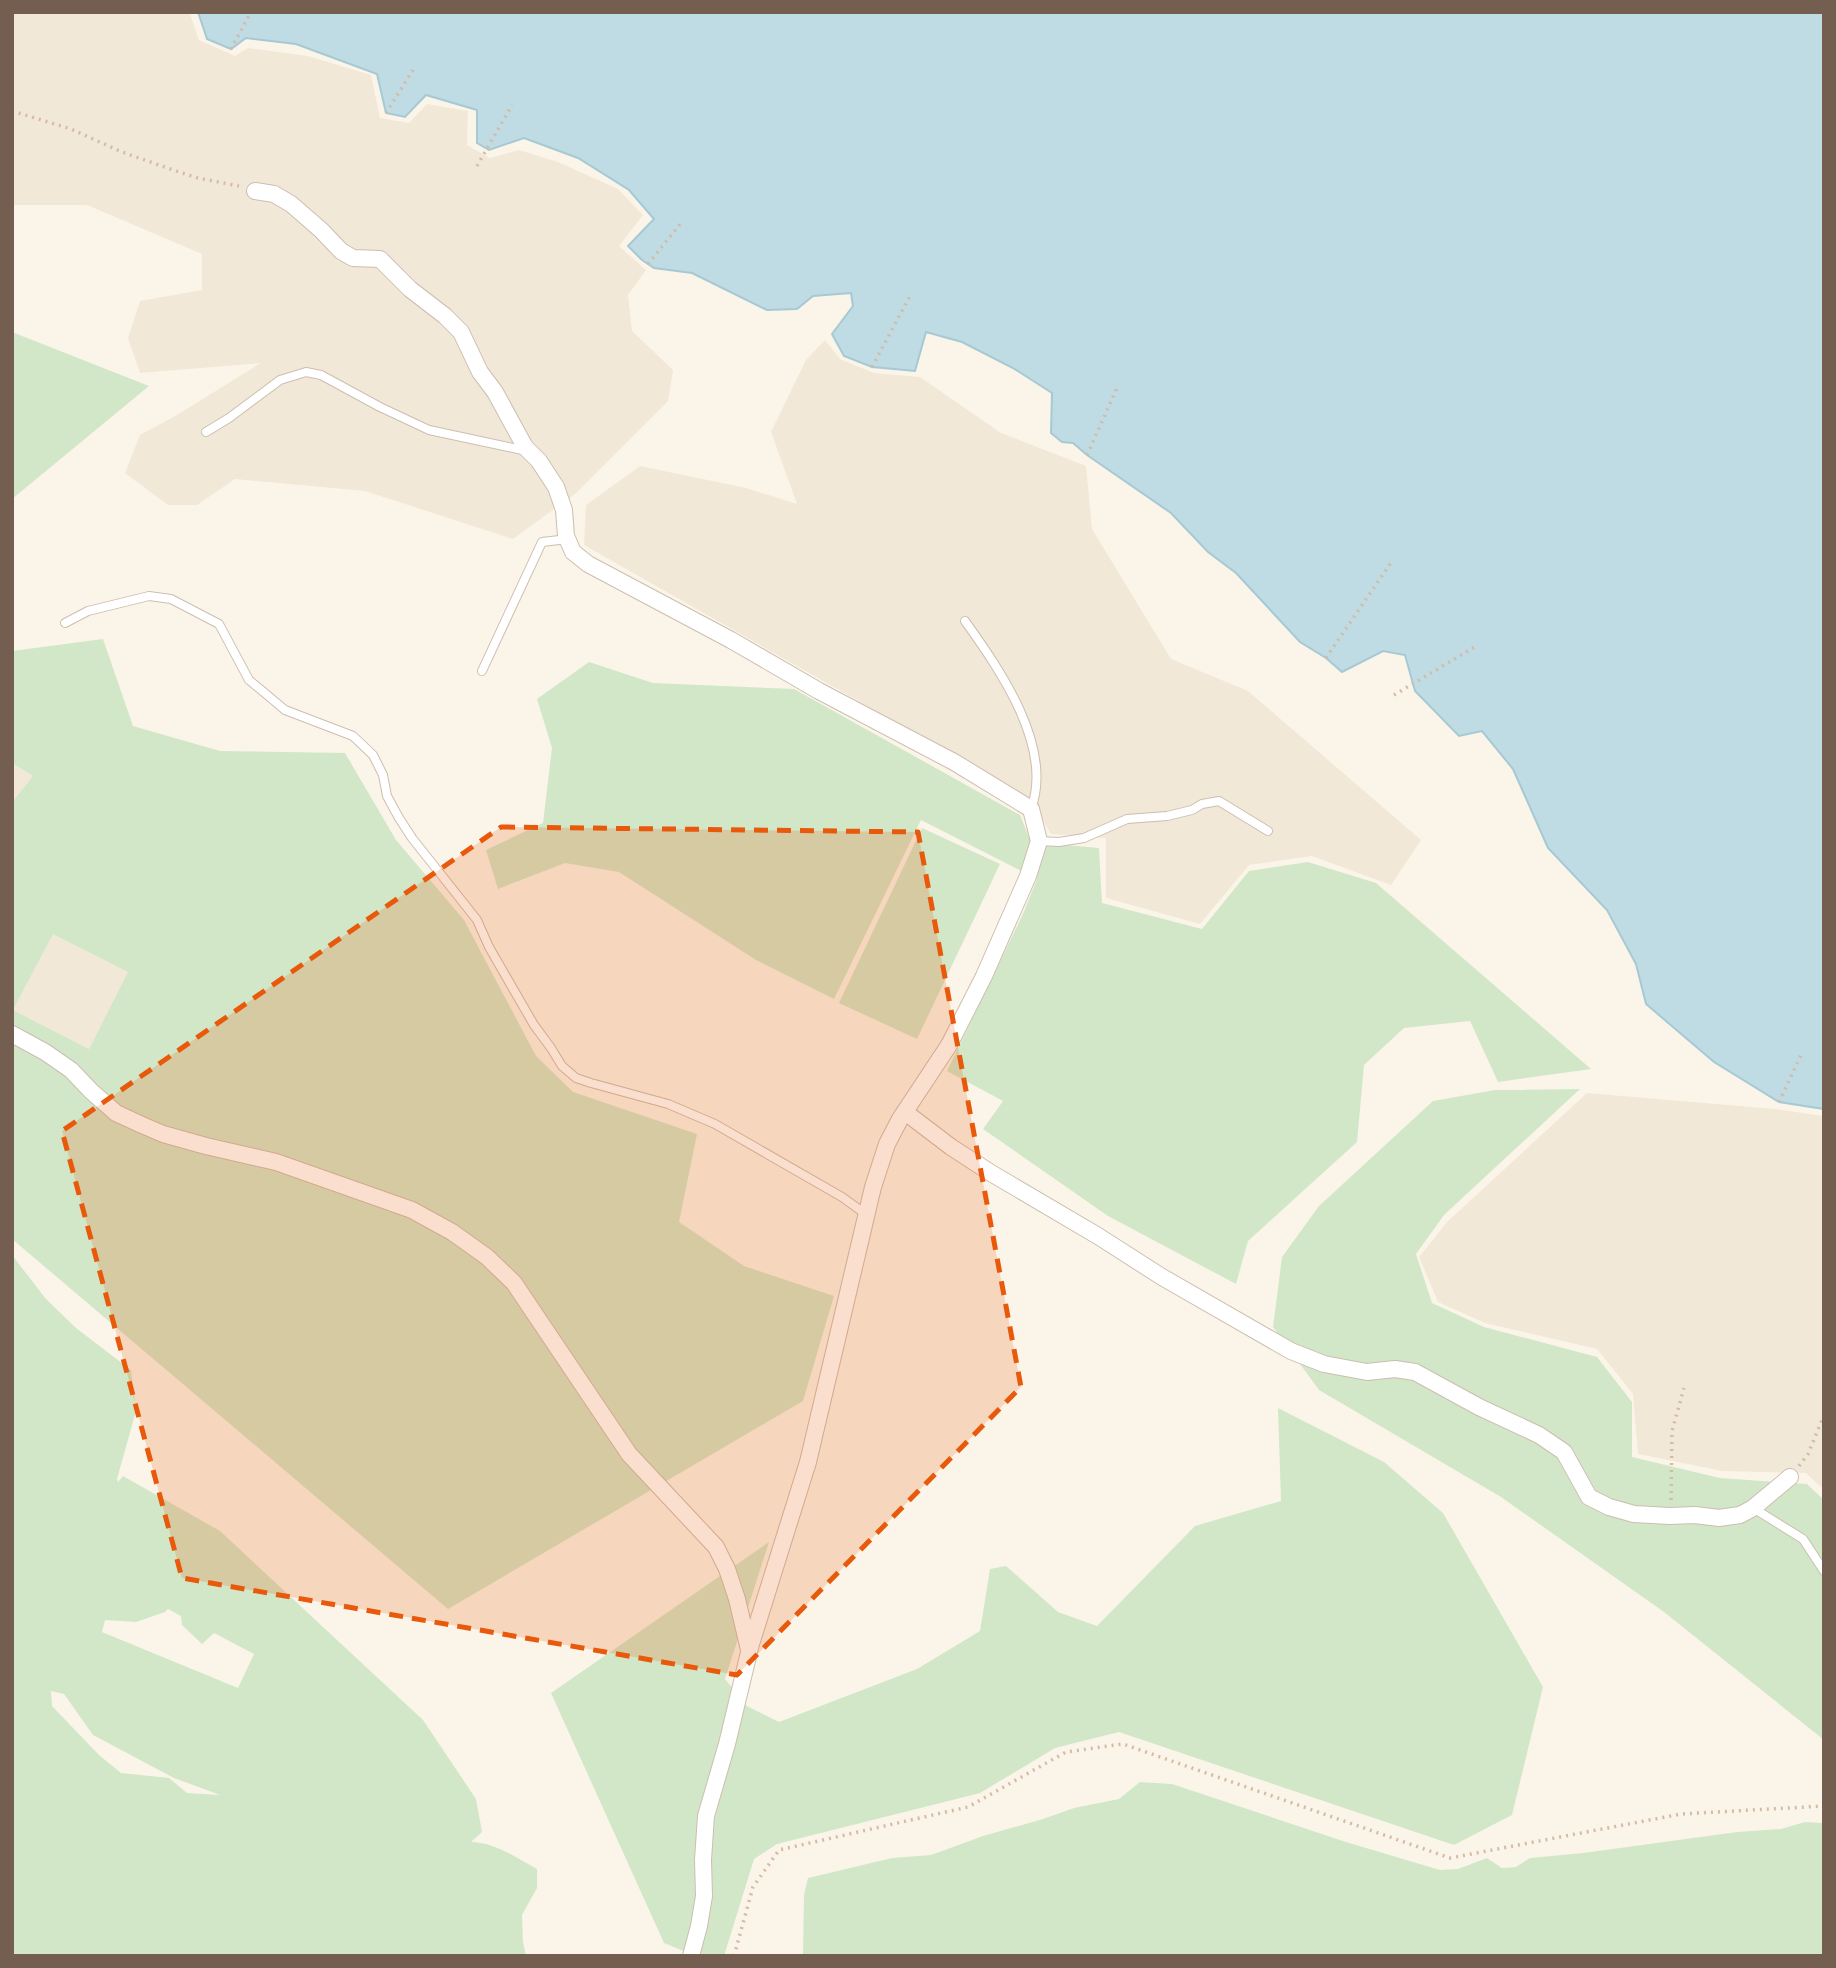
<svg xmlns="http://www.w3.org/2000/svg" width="1836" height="1968" viewBox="0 0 1836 1968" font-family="'Varela Round',sans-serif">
  <rect width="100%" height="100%" fill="#fbf5e9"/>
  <g fill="#f2e8d8">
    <path d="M12 12H187L190 14 199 40 235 56 248 48 308 56 371 75 380 118 409 123 427 104 468 111 467 145 490 158 519 150 558 162 618 189 643 215 619 246 646 270 628 295 632 331 673 370 668 401 575 494 513 539 365 491 235 479 197 505H168L125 473 140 435 177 415 261 363 140 373 128 338 140 301 202 290V254L87 205H12Z"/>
    <path d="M825 340 840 359 874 373 920 377 1001 433 1086 466 1092 529 1171 659 1248 691 1421 840 1391 885 1312 856 1249 865 1200 924 1106 898V838L1051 834 1033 804 987 774 584 545 586 505 640 466 746 488 797 504 771 432 806 360Z"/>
    <path d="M12 763 33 776 12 802Z"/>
    <path d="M53 933 129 972 89 1049 13 1010Z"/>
    <path d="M1587 1093 1775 1109 1824 1116V1490L1806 1473 1722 1471 1638 1454 1633 1394 1597 1349 1485 1323 1438 1302 1419 1257 1447 1222Z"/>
  </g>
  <g fill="#d2e7c8" fill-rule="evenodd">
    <path d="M12 332 149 386 12 499Z"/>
    <path d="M103 639 133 726 220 751 345 753 396 840 464 920 536 1056 573 1092 697 1134 679 1222 744 1266 834 1296 803 1401 448 1609 12 1239V802L33 776 12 763V651ZM53 934 128 972 89 1049 13 1010Z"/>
    <path d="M589 662 653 683 794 689 1020 815 1031 842 1099 848 1102 903 1202 929 1249 871 1308 862 1376 883 1591 1069 1498 1082 1470 1021 1404 1028 1364 1065 1357 1142 1248 1241 1236 1284 1108 1216 983 1129 1003 1101 947 1071 1023 914 1037 879 921 820 834 999 756 960 619 872 565 863 498 889 486 850 543 823 552 748 537 699Z"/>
    <path d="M922 828 1000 864 917 1039 839 1003Z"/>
    <path d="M1580 1089 1444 1215 1416 1254 1432 1303 1484 1327 1597 1357 1632 1402V1457L1720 1478 1807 1484 1824 1500V1740L1664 1612 1501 1497 1319 1390 1273 1327 1282 1257 1319 1206 1433 1101 1495 1090Z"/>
    <path d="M12 1255 46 1299 76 1328 131 1370 136 1411 117 1479 118 1482 123 1476 220 1531 423 1720 476 1799 482 1832 471 1842C494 1842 517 1858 537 1869V1888L522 1915 523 1942 526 1956H12ZM168 1609 181 1616 182 1625 202 1644 214 1633 254 1654 238 1688 102 1632 105 1620 136 1622 165 1612ZM51 1691 64 1694 93 1735 174 1778 220 1795 187 1793 169 1778 121 1773 99 1755 52 1706Z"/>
    <path d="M1278 1408 1384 1462 1443 1513 1543 1687 1512 1815 1454 1845 1119 1732 1055 1748 980 1793 777 1844 754 1859 724 1956H696L664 1943 551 1693 769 1542 725 1679 747 1706 779 1722 917 1669 980 1631 990 1569 1006 1566 1058 1612 1097 1626 1195 1526 1281 1501Z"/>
    <path d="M1140 1782 1172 1784 1346 1842 1440 1870 1458 1869 1487 1858 1502 1868 1516 1867 1530 1858 1583 1853 1737 1832 1781 1829 1805 1822 1824 1823V1956H803L804 1895 808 1878 892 1858 931 1855 983 1836 1043 1819 1074 1808 1119 1799Z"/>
  </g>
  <path fill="#bfdbe3" stroke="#a6c9d4" stroke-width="2" d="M198 12H1824V1109L1779 1102 1714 1062 1646 1004 1636 964 1607 910 1548 848 1513 769 1482 731 1459 736 1415 691 1405 655 1383 651 1342 672 1326 658 1300 642 1236 573 1208 552 1171 513 1087 455 1073 443 1062 442 1051 433 1052 393 1013 368 962 342 926 332 915 371 872 367 844 356 832 334 853 306 851 293 813 296 797 309 767 310 692 273 654 268 642 260 628 246 654 219 629 190 578 158 524 138 489 150 477 143V110L426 95 405 117 386 113 377 74 296 44 246 38 231 49 207 39Z"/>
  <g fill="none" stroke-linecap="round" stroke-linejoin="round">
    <g stroke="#ccbeb0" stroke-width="10">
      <g id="lane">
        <path d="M206 432 229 418 280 380 306 372 321 375 380 407 429 430 527 451"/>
        <path d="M965 621C1000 670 1054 747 1031 809"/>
        <path d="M65 623 88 611 149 596 171 599 219 624 249 680 266 694 285 710 353 736 373 755 383 775 387 796 399 818 412 838 477 920 489 947 534 1025 551 1048 562 1066 576 1078 591 1083 668 1104 715 1124 842 1197 867 1215"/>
        <path d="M482 671 542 542 568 539"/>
        <path d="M1039 841 1059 842 1084 838 1127 819 1167 816 1192 810 1202 804 1219 801 1268 831"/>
        <path d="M1753 1508 1803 1539 1824 1571"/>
      </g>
    </g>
    <g stroke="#ccbeb0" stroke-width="18">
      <g id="street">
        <path d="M255 191 274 194 291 204 321 230 341 251 353 258 380 259 410 289 445 316 461 332 480 372 495 392 525 447 539 461 556 487 564 510 566 536 573 552 588 564 731 640 819 691 954 762 1031 809 1039 841 1028 876 984 976 949 1045 900 1119 887 1144 873 1187 808 1462 751 1644 727 1744 706 1816 703 1860 704 1896 699 1926 691 1956"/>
        <path d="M12 1034 45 1052 71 1070 91 1091 116 1113 142 1125 163 1134 206 1146 276 1162 412 1210 452 1232 487 1257 514 1283 629 1454 716 1547 727 1569 737 1599 749 1650"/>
        <path d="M905 1112 951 1147 991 1173 1098 1236 1162 1277 1291 1351 1324 1364 1367 1372 1395 1369 1415 1372 1479 1407 1539 1435 1564 1452 1589 1497 1609 1507 1634 1514 1670 1516 1695 1515 1719 1518 1740 1515 1753 1508 1790 1477"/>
      </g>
    </g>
    <g stroke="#d3bba6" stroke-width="3.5" stroke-dasharray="2 5" stroke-linecap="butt">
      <path d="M231 49 251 12"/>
      <path d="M12 111 71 129 122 152 173 170 198 178 239 186"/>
      <path d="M386 113 413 70"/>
      <path d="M477 166 512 105"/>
      <path d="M648 264 681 223"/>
      <path d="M872 367 910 296"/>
      <path d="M1087 455 1117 388"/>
      <path d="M1326 658 1392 561"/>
      <path d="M1394 695 1478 645"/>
      <path d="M1779 1102 1802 1053"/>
      <path d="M1799 1466 1808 1454 1824 1415"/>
      <path d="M1671 1500 1672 1431 1684 1388"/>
      <path d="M734 1956 753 1887 779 1850 968 1807 1066 1752 1123 1744 1450 1858 1681 1814 1824 1806"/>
    </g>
    <use href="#lane" stroke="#fff" stroke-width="8"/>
    <use href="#street" stroke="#fff" stroke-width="16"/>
  </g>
  <path fill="#e8590c" fill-opacity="0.2" stroke="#e8590c" stroke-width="5" stroke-dasharray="14 9" stroke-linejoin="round" d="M501 827 918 832 1021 1387 737 1675 182 1578 62 1131Z"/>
  <rect width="1836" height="1968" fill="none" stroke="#735e4f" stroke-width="28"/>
</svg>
